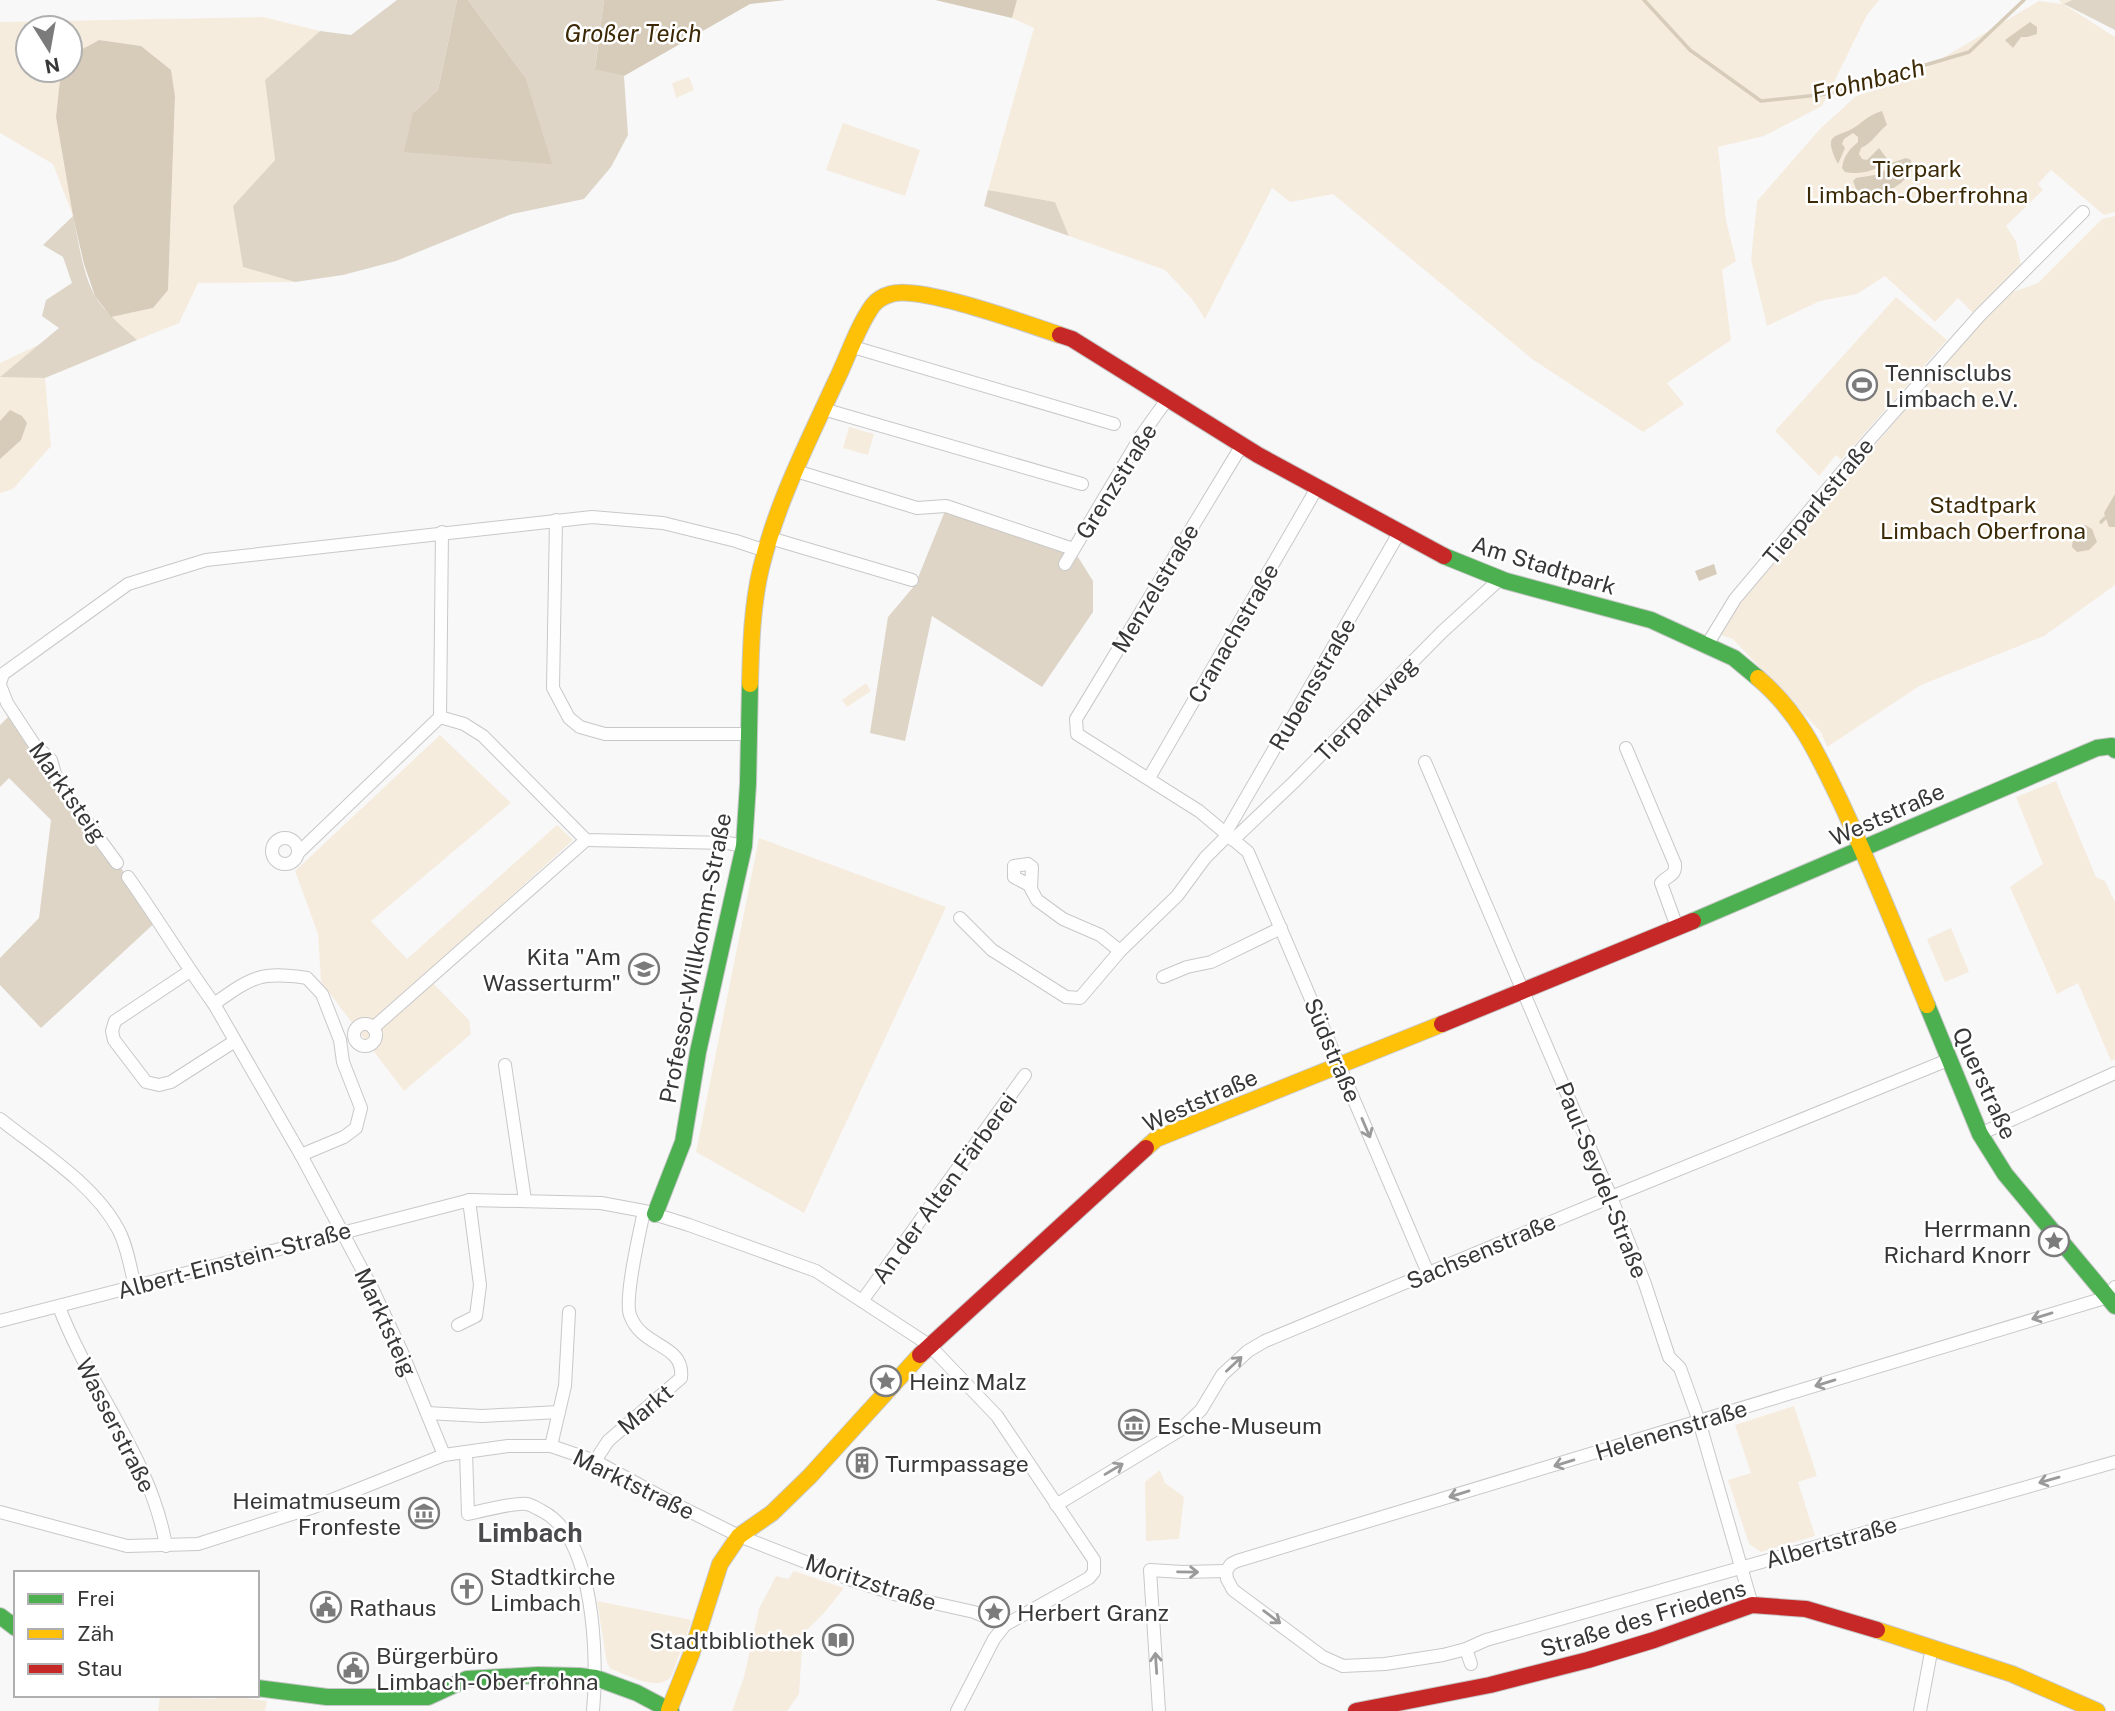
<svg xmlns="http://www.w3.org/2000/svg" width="2115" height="1711" viewBox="0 0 2115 1711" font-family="'Public Sans',sans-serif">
  <rect width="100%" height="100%" fill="#f8f8f9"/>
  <g fill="#f6ecde">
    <path d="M1017 0H1879L1867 15 1822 106 1764 136 1718 147 1726 220 1736 261 1722 270 1731 340 1667 383 1684 404 1643 432 1532 359 1333 194 1290 202 1272 188 1205 319 1192 299 1165 270 1069 236 1055 202 988 190 1034 28 1012 18Z"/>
    <path d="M2059 0H2072L2065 5 2115 37V212L2104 215 2051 170 2038 184 2043 190 2006 226 2016 241 2021 265 1974 314 1958 298 1935 322 1885 276 1857 294 1820 301 1767 326 1751 260 1757 201 1819 130 1856 96 1902 82 2039 1 2062 4Z"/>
    <path d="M263 17 320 31 265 80 275 160 233 206 243 267 295 282 198 283 179 323 137 340 111 317 153 308 168 290 175 96 171 70 141 46 99 40 70 56V28H28V70H61L56 117 73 216 53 164 0 133V22Z"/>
    <path d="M689 77 694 90 676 98 672 83Z"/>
    <path d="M843 123 920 150 905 196 826 170Z"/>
    <path d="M2115 216V585L2044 636 1921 685 1827 747 1821 732 1733 639 1721 635 1742 601 1964 341 2013 292 2038 283 2102 219Z"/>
    <path d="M1896 297 1947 340 1841 460 1836 455 1819 476 1775 431Z"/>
    <path d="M42 343 1 376 45 378 51 446 13 489 0 493V363Z"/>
    <path d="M849 427 874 434 868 455 843 448Z"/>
    <path d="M866 683 871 691 847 707 842 700Z"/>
    <path d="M440 735 511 803 371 921 407 959 557 825 573 840 425 975 469 1020 471 1034 404 1091 321 982 318 934 295 871Z"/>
    <path d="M2056 781 2096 877 2105 881 2115 902V1059L2111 1061 2078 983 2057 994 2010 887 2043 864 2016 797Z"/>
    <path d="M759 838 946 907 804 1213 696 1152Z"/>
    <path d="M1951 928 1969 972 1945 982 1927 939Z"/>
    <path d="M1794 1406 1817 1476 1798 1482 1815 1536 1761 1552 1749 1544 1728 1480 1751 1473 1735 1425Z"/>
    <path d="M1160 1470 1165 1483 1184 1497 1179 1539 1146 1541 1145 1482Z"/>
    <path d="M794 1571 844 1588 824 1613 803 1634 799 1694 787 1711H732L744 1677 759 1609 776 1576 788 1579Z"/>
    <path d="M597 1601 692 1620 671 1677C656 1692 628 1675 611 1669L607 1663Z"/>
    <path d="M228 1696 267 1701 265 1711H158L160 1697 212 1699Z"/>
  </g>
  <g fill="#ded5c7">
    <path d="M397 0H457L438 90 413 113 525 77 468 0H604L595 68 624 76 628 135 611 167 584 199 512 214 396 261 343 275 295 282 243 267 233 206 275 160 265 80 320 31 351 35Z"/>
    <path d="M2072 0H2115V30L2064 4Z"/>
    <path d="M988 190 1055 202 1069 236 984 206Z"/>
    <path d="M73 216C79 242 82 272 95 296 105 313 123 327 137 340L45 378 0 377 59 328 42 316 46 300 72 283 63 257 43 245Z"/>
    <path d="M945 511 1073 549 1093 581V612L1042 687 932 616 905 741 870 733 888 617 915 585Z"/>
    <path d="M13 712 117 863 159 919 41 1028 0 985V958L39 918 51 820 9 778 0 787V725Z"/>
  </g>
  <g fill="#d7cbb9">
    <path d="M457 0H468L525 77 552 164 404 152 413 113 438 90Z"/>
    <path d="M604 0H786L750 4 624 76 595 69Z"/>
    <path d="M935 0H1017L1012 18Z"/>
    <path d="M2030 22 2037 27V34L2027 37H2021L2013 48 2005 40Z"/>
    <path d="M99 40 141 46 171 70 175 96 168 290 153 308 111 317 95 296 84 264 73 216 56 117 61 70H70V56Z"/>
    <path d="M1882 111 1887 125C1877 133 1872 143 1861 148L1859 154 1862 159 1867 160 1879 148 1888 160C1877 171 1860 175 1845 172L1842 168C1844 155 1849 150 1858 142V137L1853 133 1844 139 1842 144 1845 148 1838 164C1821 129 1838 140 1858 125 1867 118 1872 114 1882 111Z"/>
    <path d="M1906 158 1911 160 1912 169C1904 186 1884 194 1867 196L1856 189 1853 181 1856 178 1881 174 1891 163Z"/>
    <path d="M10 410 22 416 27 423 21 440 0 459V421Z"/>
    <path d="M2115 494V527H2109L2104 513Z"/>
    <path d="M2085 525 2092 529 2097 542 2089 550 2077 552 2072 547C2072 540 2078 528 2085 525Z"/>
    <path d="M1714 564 1717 574 1699 581 1695 571Z"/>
  </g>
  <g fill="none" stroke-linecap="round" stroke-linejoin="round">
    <g stroke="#d7cbb9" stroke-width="3.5">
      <path d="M1644 0 1690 50 1761 101 1828 94 1969 52 2024 0"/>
      <path d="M2101 522 2105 518"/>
    </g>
    <g stroke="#c8c8c9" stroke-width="14">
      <g id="street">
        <path d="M853 347 1114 424"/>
        <path d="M823 409 1082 484"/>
        <path d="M1242 445 1076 719 1077 734 1199 811 1248 852 1428 1273"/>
        <path d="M796 471 917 508 946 506 1073 549"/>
        <path d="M556 520 553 688 569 718 580 727 605 734H749"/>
        <path d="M770 538 912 580"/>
        <path d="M1065 564 1141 436 1168 398"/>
        <path d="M1707 645 1735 599 1863 447 1980 315 2083 212"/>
        <path d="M0 683 3 674 128 584 206 560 592 517 663 523 736 541 766 551"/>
        <path d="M0 685 7 703 34 744 51 760 57 781 117 863"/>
        <path d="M440 717 464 724 483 736 586 840 728 843 744 846"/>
        <path d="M1626 748 1675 864C1676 877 1667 875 1661 883L1677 927"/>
        <path d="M1425 762 1611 1197 1645 1284 1669 1357 1680 1368 1699 1421 1752 1605"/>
        <path d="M1149 778 1317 488"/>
        <path d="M1225 834 1399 533"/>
        <circle cx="285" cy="851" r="13"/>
        <path d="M1233 840 1294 782 1442 632 1500 579"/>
        <path d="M298 853 440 717 442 532"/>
        <path d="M128 877C158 919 184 963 214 1004L301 1155 372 1288 401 1350 444 1455"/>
        <path d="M1031 886 1014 877V866L1028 864 1032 867 1031 889 1037 900 1063 919 1100 935 1120 951 1177 896 1205 858 1227 836"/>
        <path d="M960 918 992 950 1066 997 1080 998 1120 951"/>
        <path d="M190 971 115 1021 112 1031 114 1040 146 1082 159 1085 171 1082 235 1041"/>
        <path d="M1163 977 1187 967 1211 962 1281 928"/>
        <path d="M214 1004C252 977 260 971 307 978L322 994 340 1040 343 1062 361 1108 356 1128 344 1137 301 1155"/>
        <circle cx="365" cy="1035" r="11"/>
        <path d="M373 1028 586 840"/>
        <path d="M505 1065 525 1200"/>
        <path d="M0 1119C39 1150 94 1184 118 1229 127 1245 130 1267 135 1286"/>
        <path d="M1980 1134 2115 1073"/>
        <path d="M862 1301 1025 1075"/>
        <path d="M59 1307C90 1389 151 1458 166 1546"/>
        <path d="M0 1321 470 1200 601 1203 644 1211 689 1225 816 1271 929 1345 997 1416 1094 1560V1572L1089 1578 1005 1625 994 1639 957 1711"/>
        <path d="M458 1325 476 1316 480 1285 469 1200"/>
        <path d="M427 1413 482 1416 559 1412"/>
        <path d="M551 1446 565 1386 569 1312"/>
        <path d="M466 1452 468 1514C481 1511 516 1502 527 1504 532 1505 538 1509 542 1511 595 1537 598 1659 593 1711"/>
        <path d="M595 1461 608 1441 681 1378C685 1343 642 1349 630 1315 624 1298 640 1231 644 1211"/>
        <path d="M1056 1505 1180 1430 1201 1410 1222 1375 1248 1351 1265 1341 1611 1197 1948 1060"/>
        <path d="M0 1512 127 1546 198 1544 314 1507 444 1455 508 1446H551L595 1461 671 1502 739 1536 849 1579 898 1595 974 1612 1005 1625"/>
        <path d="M1226 1571 1227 1579 1233 1590 1323 1657 1343 1666 1385 1664 1443 1655 1466 1649 1486 1640 2115 1462"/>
        <path d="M1226 1571 1231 1564 1237 1561 2108 1297 2115 1287"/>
        <path d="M1466 1649 1471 1664"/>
        <path d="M1159 1711 1150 1570 1182 1572 1226 1571"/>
        <path d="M1920 1711 1932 1647"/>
      </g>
    </g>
    <g stroke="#c8c8c9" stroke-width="18">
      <g id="fast">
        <path d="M1444 556 1506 581 1651 620 1734 658 1758 678"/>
        <path d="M1693 921 2097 748 2112 746 2115 750"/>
        <path d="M1927 1005 1980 1134 2005 1174 2115 1306"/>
        <path d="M655 1214 683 1142 698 1052 744 846 748 784 750 684"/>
        <path d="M0 1616 16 1628"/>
        <path d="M257 1688 327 1697H428L467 1679 538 1675 579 1676 596 1678 637 1693 671 1711"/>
      </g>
    </g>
    <g stroke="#c8c8c9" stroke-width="18">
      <g id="slow">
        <path d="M1758 678C1800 713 1820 759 1843 807 1873 872 1899 938 1927 1005"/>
        <path d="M750 684C751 645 752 606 761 568 777 502 808 442 836 381 848 357 857 327 873 305 878 299 884 296 891 294 920 285 1027 324 1060 335"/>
        <path d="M1146 1148 1156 1139 1442 1024"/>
        <path d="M1877 1630 2012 1674 2097 1711"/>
        <path d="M669 1710 691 1655 720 1564 739 1536 772 1513 810 1476 920 1355"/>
      </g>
    </g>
    <g stroke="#c8c8c9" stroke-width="18">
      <g id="jam">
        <path d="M1060 335 1072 339 1258 455 1444 556"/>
        <path d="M1442 1024 1693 921"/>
        <path d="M920 1355 1146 1148"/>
        <path d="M1356 1711 1490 1685 1588 1660 1654 1640 1752 1605 1806 1609 1877 1630"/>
      </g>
    </g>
    <use href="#street" stroke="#fefefe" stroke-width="12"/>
    <use href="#fast" stroke="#4caf50" stroke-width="16"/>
    <use href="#slow" stroke="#ffc107" stroke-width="16"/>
    <use href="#jam" stroke="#c62828" stroke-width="16"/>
  </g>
  <defs><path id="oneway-shaft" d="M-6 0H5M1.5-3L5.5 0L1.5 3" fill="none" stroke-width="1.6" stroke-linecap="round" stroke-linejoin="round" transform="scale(1.75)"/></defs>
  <g stroke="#9a9a9b">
    <use href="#oneway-shaft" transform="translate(1366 1128) rotate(67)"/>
    <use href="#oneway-shaft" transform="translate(2042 1316) rotate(163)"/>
    <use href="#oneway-shaft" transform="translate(1234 1364) rotate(-43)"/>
    <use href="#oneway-shaft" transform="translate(1825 1383) rotate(163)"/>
    <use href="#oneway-shaft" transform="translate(1564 1463) rotate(163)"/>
    <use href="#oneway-shaft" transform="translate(1114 1469) rotate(-31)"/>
    <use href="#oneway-shaft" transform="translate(2049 1480) rotate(164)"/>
    <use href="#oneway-shaft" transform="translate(1459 1494) rotate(163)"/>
    <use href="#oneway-shaft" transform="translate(1188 1572) rotate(1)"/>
    <use href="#oneway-shaft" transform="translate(1272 1617) rotate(37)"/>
    <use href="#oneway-shaft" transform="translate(1156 1663) rotate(-94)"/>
  </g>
  <defs>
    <g id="stadium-ring" transform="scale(1.575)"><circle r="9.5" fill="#fff" stroke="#7b7b7c" stroke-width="1.5"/><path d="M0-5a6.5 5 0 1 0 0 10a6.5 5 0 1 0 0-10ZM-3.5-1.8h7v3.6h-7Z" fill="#7b7b7c"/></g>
    <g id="school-ring" transform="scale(1.575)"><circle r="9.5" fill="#fff" stroke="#7b7b7c" stroke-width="1.5"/><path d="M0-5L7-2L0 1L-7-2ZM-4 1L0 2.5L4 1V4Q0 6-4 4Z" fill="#7b7b7c"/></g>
    <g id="sight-ring" transform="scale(1.575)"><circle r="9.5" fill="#fff" stroke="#7b7b7c" stroke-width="1.5"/><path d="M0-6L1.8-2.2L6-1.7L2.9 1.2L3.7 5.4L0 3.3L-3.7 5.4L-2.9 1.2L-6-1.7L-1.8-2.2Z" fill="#7b7b7c"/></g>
    <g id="museum-ring" transform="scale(1.575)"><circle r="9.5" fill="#fff" stroke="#7b7b7c" stroke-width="1.5"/><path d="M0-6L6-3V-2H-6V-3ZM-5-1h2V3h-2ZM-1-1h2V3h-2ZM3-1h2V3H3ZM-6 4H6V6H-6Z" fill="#7b7b7c"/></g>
    <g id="building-ring" transform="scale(1.575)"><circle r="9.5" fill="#fff" stroke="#7b7b7c" stroke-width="1.5"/><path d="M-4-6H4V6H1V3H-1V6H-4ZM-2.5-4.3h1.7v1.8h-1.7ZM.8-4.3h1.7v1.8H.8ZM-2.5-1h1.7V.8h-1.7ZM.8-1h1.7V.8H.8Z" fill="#7b7b7c"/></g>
    <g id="church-ring" transform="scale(1.575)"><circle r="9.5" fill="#fff" stroke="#7b7b7c" stroke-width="1.5"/><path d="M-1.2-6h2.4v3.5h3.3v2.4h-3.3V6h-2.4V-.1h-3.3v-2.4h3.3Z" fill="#7b7b7c"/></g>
    <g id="civic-ring" transform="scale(1.575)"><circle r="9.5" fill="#fff" stroke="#7b7b7c" stroke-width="1.5"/><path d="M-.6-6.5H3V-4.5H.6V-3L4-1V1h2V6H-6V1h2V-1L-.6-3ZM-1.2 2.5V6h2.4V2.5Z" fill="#7b7b7c"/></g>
    <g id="library-ring" transform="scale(1.575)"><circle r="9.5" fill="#fff" stroke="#7b7b7c" stroke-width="1.5"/><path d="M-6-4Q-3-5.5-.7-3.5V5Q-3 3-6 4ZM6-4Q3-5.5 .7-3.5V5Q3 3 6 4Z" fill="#7b7b7c"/></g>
  </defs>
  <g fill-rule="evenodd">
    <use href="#stadium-ring" x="1862" y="385"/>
    <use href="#school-ring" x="644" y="969"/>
    <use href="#sight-ring" x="2054" y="1241"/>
    <use href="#sight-ring" x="886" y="1381"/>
    <use href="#museum-ring" x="1134" y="1425"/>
    <use href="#building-ring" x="862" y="1463"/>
    <use href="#museum-ring" x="424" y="1513"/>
    <use href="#church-ring" x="467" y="1589"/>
    <use href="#civic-ring" x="326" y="1607"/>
    <use href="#sight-ring" x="994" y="1612"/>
    <use href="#library-ring" x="838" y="1640"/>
    <use href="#civic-ring" x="353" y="1668"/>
  </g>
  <g text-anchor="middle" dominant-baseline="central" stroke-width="5" stroke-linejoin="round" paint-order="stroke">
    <g font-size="23" fill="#3c2905" stroke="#fff">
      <text x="1917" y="168">Tierpark<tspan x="1917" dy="26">Limbach-Oberfrohna</tspan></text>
      <text x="1983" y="504">Stadtpark<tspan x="1983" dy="26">Limbach Oberfrona</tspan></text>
    </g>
    <g font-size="23" fill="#373738" stroke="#fff" text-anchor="start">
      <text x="1885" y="372">Tennisclubs<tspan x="1885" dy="26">Limbach e.V.</tspan></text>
      <text x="621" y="956" text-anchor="end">Kita "Am<tspan x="621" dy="26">Wasserturm"</tspan></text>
      <text x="2031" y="1228" text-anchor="end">Herrmann<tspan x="2031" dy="26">Richard Knorr</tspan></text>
      <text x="909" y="1381">Heinz Malz</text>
      <text x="1157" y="1425">Esche-Museum</text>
      <text x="885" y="1463">Turmpassage</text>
      <text x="401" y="1500" text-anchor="end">Heimatmuseum<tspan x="401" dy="26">Fronfeste</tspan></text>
      <text x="490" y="1576">Stadtkirche<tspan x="490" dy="26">Limbach</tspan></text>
      <text x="349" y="1607">Rathaus</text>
      <text x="1017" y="1612">Herbert Granz</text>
      <text x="815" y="1640" text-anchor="end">Stadtbibliothek</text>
      <text x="376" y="1655">Bürgerbüro<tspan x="376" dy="26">Limbach-Oberfrohna</tspan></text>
    </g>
    <g font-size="23" fill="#373738" stroke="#fff">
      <text transform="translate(1116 481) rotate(-58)">Grenzstraße</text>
      <text transform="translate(1818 501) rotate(-50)">Tierparkstraße</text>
      <text transform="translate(1544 565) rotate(17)">Am Stadtpark</text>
      <text transform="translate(1155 588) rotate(-59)">Menzelstraße</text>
      <text transform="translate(1233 633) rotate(-60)">Cranachstraße</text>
      <text transform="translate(1312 684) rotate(-60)">Rubensstraße</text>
      <text transform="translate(1366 709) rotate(-46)">Tierparkweg</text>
      <text transform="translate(68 792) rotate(55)">Marktsteig</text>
      <text transform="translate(1887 814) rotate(-24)">Weststraße</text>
      <text transform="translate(695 958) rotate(-79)">Professor-Willkomm-Straße</text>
      <text transform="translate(1333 1050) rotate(67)">Südstraße</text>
      <text transform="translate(1985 1083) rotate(65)">Querstraße</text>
      <text transform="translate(1200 1100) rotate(-24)">Weststraße</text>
      <text transform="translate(1602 1180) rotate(68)">Paul-Seydel-Straße</text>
      <text transform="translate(944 1188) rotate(-54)">An der Alten Färberei</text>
      <text transform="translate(1481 1251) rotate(-23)">Sachsenstraße</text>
      <text transform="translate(234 1260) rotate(-15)">Albert-Einstein-Straße</text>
      <text transform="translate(386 1322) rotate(65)">Marktsteig</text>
      <text transform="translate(645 1409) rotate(-40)">Markt</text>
      <text transform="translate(116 1425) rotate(63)">Wasserstraße</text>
      <text transform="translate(1671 1430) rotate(-17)">Helenenstraße</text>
      <text transform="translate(634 1484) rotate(26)">Marktstraße</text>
      <text transform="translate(1831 1542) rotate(-16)">Albertstraße</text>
      <text transform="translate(871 1582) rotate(18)">Moritzstraße</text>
      <text transform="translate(1643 1618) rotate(-17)">Straße des Friedens</text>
    </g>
    <g font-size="24" font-style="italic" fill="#3c2804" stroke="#fff">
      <text x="633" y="33">Großer Teich</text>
      <text transform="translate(1868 80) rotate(-14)">Frohnbach</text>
    </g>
    <g font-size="26" font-weight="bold" fill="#4a4a4d" stroke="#fff">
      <text x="530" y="1532">Limbach</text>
    </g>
  </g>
  <rect x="14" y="1571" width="245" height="126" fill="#ffffff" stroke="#afafaf" stroke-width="2"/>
  <rect x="28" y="1594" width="35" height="10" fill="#4caf50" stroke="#afafaf" stroke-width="2"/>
  <text x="77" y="1606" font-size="21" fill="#373738">Frei</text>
  <rect x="28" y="1629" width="35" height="10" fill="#ffc107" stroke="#afafaf" stroke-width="2"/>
  <text x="77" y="1641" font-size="21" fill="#373738">Zäh</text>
  <rect x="28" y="1664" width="35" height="10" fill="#c62828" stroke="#afafaf" stroke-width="2"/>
  <text x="77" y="1676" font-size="21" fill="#373738">Stau</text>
  <g transform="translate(49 49) rotate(169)"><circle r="33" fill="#ffffff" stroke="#afafaf" stroke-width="2"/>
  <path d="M0-5L12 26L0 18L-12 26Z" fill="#7b7b7c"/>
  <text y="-10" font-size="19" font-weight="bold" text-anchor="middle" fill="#373738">N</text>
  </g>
</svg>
